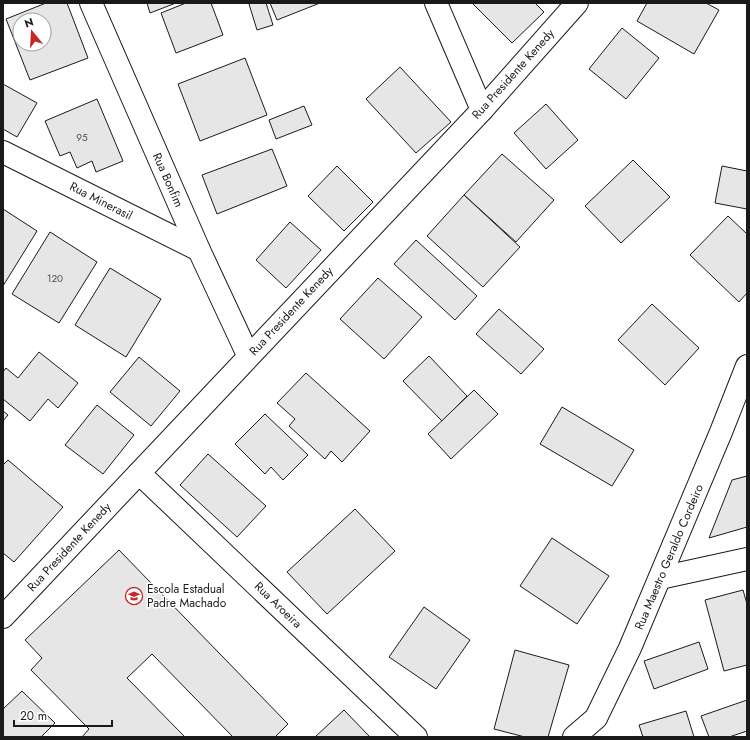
<svg xmlns="http://www.w3.org/2000/svg" width="750" height="740" viewBox="0 0 750 740" font-family="Jost,sans-serif">
  <rect width="100%" height="100%" fill="#fff"/>
  <g fill="#e6e6e6" stroke="#1a1a1a" fill-rule="evenodd">
    <path d="M46 3H67L88 58 30 80 6 19ZM20 20H44V44H20Z"/>
    <path d="M147 3H176L150 13Z"/>
    <path d="M186 3H211L223 35 176 53 161 13Z"/>
    <path d="M251 3H266L273 25 257 30 249 4Z"/>
    <path d="M270 3H320L277 20Z"/>
    <path d="M472 3H535L544 12 512 43Z"/>
    <path d="M647 3H706L719 10 694 54 637 21Z"/>
    <path d="M622 28 659 58 626 99 589 69Z"/>
    <path d="M245 58 267 115 200 141 178 84Z"/>
    <path d="M400 67 451 122 416 153 366 99Z"/>
    <path d="M3 84 37 103 17 137 3 129Z"/>
    <path d="M97 99 123 161 96 172 92 161 77 168 70 152 60 156 45 121Z"/>
    <path d="M546 104 578 140 546 169 514 133Z"/>
    <path d="M304 106 312 125 276 139 269 120Z"/>
    <path d="M272 149 287 186 217 214 202 175Z"/>
    <path d="M502 154 554 200 516 242 464 195Z"/>
    <path d="M633 160 670 197 621 243 585 206Z"/>
    <path d="M337 166 373 202 344 231 308 196Z"/>
    <path d="M722 166 747 171V209L715 203Z"/>
    <path d="M464 195 520 247 483 287 427 236Z"/>
    <path d="M3 209 37 231 3 286Z"/>
    <path d="M728 216 747 234V293L739 302 690 255Z"/>
    <path d="M290 222 321 250 286 288 256 260Z"/>
    <path d="M50 232 97 262 59 323 12 294Z"/>
    <path d="M416 240 477 296 455 320 394 264Z"/>
    <path d="M110 268 161 299 126 357 75 325Z"/>
    <path d="M378 278 422 317 384 359 340 319Z"/>
    <path d="M652 304 699 348 665 385 618 340Z"/>
    <path d="M499 309 544 349 521 374 476 334Z"/>
    <path d="M39 352 78 383 58 408 48 399 30 421 3 399V372L6 368 18 378Z"/>
    <path d="M429 356 467 396 442 421 403 381Z"/>
    <path d="M139 357 180 391 151 426 110 392Z"/>
    <path d="M306 373 370 431 342 462 331 451 325 459 289 426 295 419 277 403Z"/>
    <path d="M474 390 498 414 451 459 428 434Z"/>
    <path d="M97 405 134 435 103 474 65 445Z"/>
    <path d="M562 407 634 450 612 486 540 444Z"/>
    <path d="M3 411 8 415 3 421Z"/>
    <path d="M265 414 308 455 283 480 271 467 265 474 235 444Z"/>
    <path d="M208 454 266 506 237 537 180 485Z"/>
    <path d="M8 460 63 507 14 562 3 553V465Z"/>
    <path d="M747 476V527L709 538 732 480Z"/>
    <path d="M355 509 395 551 327 614 287 572Z"/>
    <path d="M552 538 609 576 577 624 520 586Z"/>
    <path d="M119 550 288 724 275 737H233L152 654 127 678 185 737H82L89 729 31 670 42 658 25 640Z"/>
    <path d="M743 590 747 604V665L724 671 705 600Z"/>
    <path d="M424 607 470 640 436 689 389 657Z"/>
    <path d="M699 642 708 669 654 689 644 661Z"/>
    <path d="M515 650 569 665 548 737H525L494 729Z"/>
    <path d="M22 691 55 723 41 737H3V709Z"/>
    <path d="M747 700V731L729 737H709L701 716Z"/>
    <path d="M344 710 370 737H315Z"/>
    <path d="M686 711 694 737H643L639 725Z"/>
  </g>
  <g fill="none" stroke-linecap="round" stroke-linejoin="round">
    <g stroke="#1a1a1a" stroke-width="24">
      <g id="minor">
        <path d="M91 3 199 250 248 355"/>
        <path d="M436 3 482 110"/>
        <path d="M3 152 199 250"/>
        <path d="M139 473 416 737"/>
        <path d="M660 578 747 559"/>
        <path d="M3 617 482 110 577 3"/>
        <path d="M574 737 596 718 630 648 721 432 747 366"/>
      </g>
    </g>
    <use href="#minor" stroke="#fff" stroke-width="22"/>
  </g>
  <defs>
    <g id="school-ring" transform="scale(0.9)"><circle r="9.5" fill="#fff" stroke="#c62828" stroke-width="1.5"/><path d="M0-5L7-2L0 1L-7-2ZM-4 1L0 2.5L4 1V4Q0 6-4 4Z" fill="#c62828"/></g>
  </defs>
  <g fill-rule="evenodd">
    <use href="#school-ring" x="134" y="596"/>
  </g>
  <g text-anchor="middle" dominant-baseline="central" stroke-width="3" stroke-linejoin="round" paint-order="stroke">
    <g font-size="10" fill="#4d4d4d">
      <text x="82" y="137">95</text>
      <text x="55" y="278">120</text>
    </g>
    <g font-size="12" fill="#1a1a1a" stroke="#fff">
      <text transform="translate(513 74) rotate(-48)">Rua Presidente Kenedy</text>
      <text transform="translate(168 180) rotate(66)">Rua Bonfim</text>
      <text transform="translate(101 201) rotate(27)">Rua Minerasil</text>
      <text transform="translate(291 311) rotate(-47)">Rua Presidente Kenedy</text>
      <text transform="translate(69 547) rotate(-47)">Rua Presidente Kenedy</text>
      <text transform="translate(669 557) rotate(-67)">Rua Maestro Geraldo Cordeiro</text>
      <text transform="translate(278 605) rotate(44)">Rua Aroeira</text>
    </g>
    <g font-size="12" fill="#1a1a1a" stroke="#fff" text-anchor="start">
      <text x="147" y="589">Escola Estadual<tspan x="147" dy="14">Padre Machado</tspan></text>
    </g>
  </g>
  <rect width="750" height="740" fill="none" stroke="#1a1a1a" stroke-width="8"/>
  <g transform="translate(32 32) rotate(342)"><circle r="19" fill="#ffffff" stroke="#a3a3a3"/>
  <path d="M0-3L7 15L0 10L-7 15Z" fill="#c62828"/>
  <text y="-6" font-size="11" font-weight="bold" text-anchor="middle" fill="#1a1a1a">N</text>
  </g>
  <path d="M14 720v6h98v-6" fill="none" stroke="#1a1a1a" stroke-width="2"/>
  <text x="20" y="720" font-size="12" fill="#1a1a1a" stroke="#ffffff" stroke-width="3" paint-order="stroke">20 m</text>
</svg>
